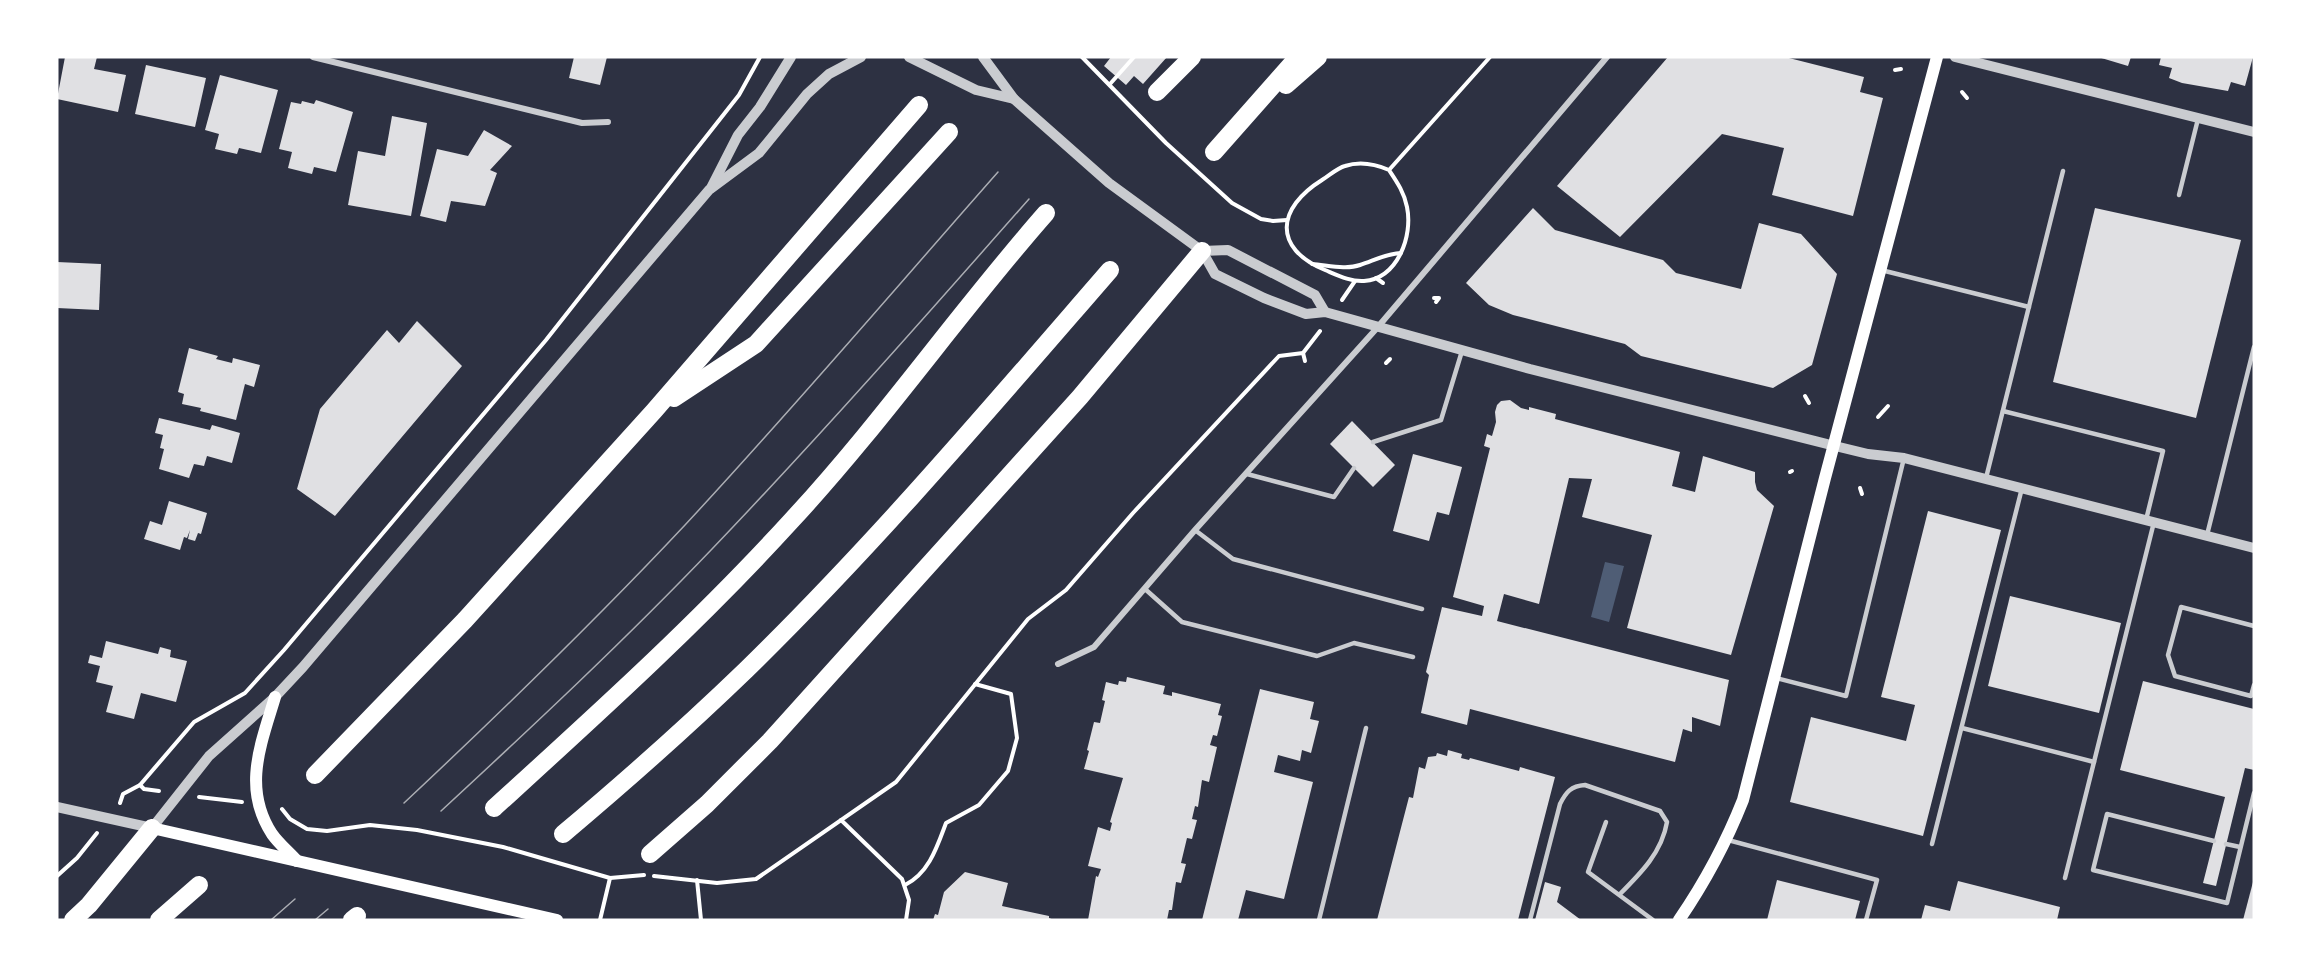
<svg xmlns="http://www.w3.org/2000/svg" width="2311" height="977" viewBox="0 0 2311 977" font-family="'Noto Sans',sans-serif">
  <rect width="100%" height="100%" fill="#2d3142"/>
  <path fill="#4f5d75" d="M1605 562 1624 566 1609 622 1591 617Z"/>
  <g fill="#e0e0e3">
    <path d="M65 57H97L94 69 126 75 118 112 57 99Z"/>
    <path d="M574 57H607L600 85 569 78Z"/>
    <path d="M1111 57H1167L1143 84 1134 76 1126 85 1104 66Z"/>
    <path d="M1668 57H1785L1864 77 1860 92 1883 98 1853 216 1772 195 1784 148 1722 134 1620 237 1557 186Z"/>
    <path d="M2098 57H2131L2128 66Z"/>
    <path d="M2161 57H2253L2245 86 2231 82 2228 91 2182 83 2169 78 2172 68 2159 65Z"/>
    <path d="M146 65 206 78 195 127 135 114Z"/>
    <path d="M220 75 278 90 261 153 239 148 237 154 215 149 219 134 205 130Z"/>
    <path d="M316 100 353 112 336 172 314 167 312 174 288 168 292 152 279 149 291 102 301 104 302 101 314 104Z"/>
    <path d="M392 116 427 123 411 216 348 205 358 151 385 156Z"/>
    <path d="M484 130 512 146 490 170 497 173 485 206 451 201 446 222 420 216 437 149 468 156Z"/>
    <path d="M1533 208 1555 230 1663 260 1676 273 1741 289 1759 223 1801 234 1837 274 1812 365 1773 388 1641 356 1625 344 1513 315 1489 305 1466 283Z"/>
    <path d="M2095 208 2241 240 2196 418 2053 382Z"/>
    <path d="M57 262 101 264 99 310 57 308Z"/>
    <path d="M417 321 462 366 335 516 297 489 320 409 387 330 399 343Z"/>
    <path d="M189 348 218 356 216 359 232 363 233 358 260 365 254 387 245 384 236 420 200 411 201 408 182 404 184 394 178 392Z"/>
    <path d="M1510 400 1521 408 1529 410V407L1556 414 1555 419 1680 452 1672 486 1695 492 1703 456 1755 472V482L1757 490 1774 506 1731 655 1627 628 1652 535 1582 517 1592 479 1569 478 1539 604 1504 594 1497 621 1729 680 1720 726 1692 717V732L1683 729 1675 762 1470 709 1467 725 1421 713 1429 675 1426 672 1442 607 1482 616 1484 606 1453 597 1490 448 1484 446 1487 434 1492 436 1496 422 1495 412 1497 405 1501 401Z"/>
    <path d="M159 418 210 430 212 425 240 433 232 463 207 456 204 466 194 464 189 478 159 469 164 449 160 448 163 435 155 433Z"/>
    <path d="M1352 421 1395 465 1373 487 1330 444Z"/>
    <path d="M1413 454 1462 467 1449 515 1437 512 1429 541 1393 531Z"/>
    <path d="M169 501 207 513 201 534 198 533 195 541 188 539 190 530 187 538 184 537 180 550 144 539 150 521 162 525Z"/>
    <path d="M1928 511 2001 530 1923 836 1790 802 1811 717 1906 741 1915 705 1881 697Z"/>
    <path d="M2010 596 2121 623 2099 713 1988 686Z"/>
    <path d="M106 641 158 654 160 647 171 650 170 657 187 661 176 702 141 693 134 719 106 712 113 686 96 682 100 666 88 663 90 655 102 658Z"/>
    <path d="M1127 677 1165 686 1163 694 1172 696V692L1221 704 1218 715 1222 716 1217 736 1213 735 1210 745 1217 747 1209 782 1202 780 1198 807 1195 806 1192 819 1197 820 1192 839 1187 838 1181 863 1186 864 1181 883 1176 882 1172 910H1169L1167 920H1088L1096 876 1098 877 1101 869 1088 866 1098 827 1110 831 1112 823 1110 822 1123 778 1084 769 1089 751 1087 750 1094 722 1100 723 1105 701 1102 700 1106 682 1118 685 1119 681 1126 682Z"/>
    <path d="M2143 681 2254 709V770L2245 768 2216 886 2203 883 2225 797 2120 770Z"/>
    <path d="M1260 689 1314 702 1310 719 1319 721 1311 753 1302 750 1300 761 1278 755 1274 772 1313 782 1284 899 1246 890 1238 920H1202Z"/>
    <path d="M1448 750 1462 754 1461 758 1469 760 1470 758 1519 771 1520 767 1555 777 1518 920H1377L1409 797 1413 798 1419 767 1425 769 1428 757 1436 756 1437 753 1447 756Z"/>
    <path d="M965 872 1008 883 1002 906 1049 916V918L1054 920H933L935 914 938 915 944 892Z"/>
    <path d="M1777 880 1860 901 1855 920H1767Z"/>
    <path d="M1958 881 2060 907 2057 920H1921L1925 905 1950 911Z"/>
    <path d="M1545 882 1561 887 1557 902 1581 920H1535Z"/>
    <path d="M2253 882 2254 920H2243Z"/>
  </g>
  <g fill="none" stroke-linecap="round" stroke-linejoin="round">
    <g stroke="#fff" stroke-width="4">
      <path d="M1082 57 1166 143 1232 203 1261 219 1273 221 1287 220"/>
      <path d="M1895 70 1901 69"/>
      <path d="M1110 84 1134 57"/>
      <path d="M1962 92 1967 98"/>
      <path d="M1389 170C1375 164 1360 161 1345 166 1337 168 1329 176 1322 180 1277 208 1272 248 1325 270 1337 275 1351 282 1364 281 1398 278 1413 236 1407 207 1404 192 1397 182 1389 170L1490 57"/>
      <path d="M1312 264C1327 265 1346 270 1360 265 1375 260 1385 254 1401 253"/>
      <path d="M1376 278 1383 283"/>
      <path d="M1434 298H1439L1436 302"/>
      <path d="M1342 300 1355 281"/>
      <path d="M1303 353 1305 361"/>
      <path d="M1386 363 1390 359"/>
      <path d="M1805 396 1809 403"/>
      <path d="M1878 417 1888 406"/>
      <path d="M1790 472 1792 471"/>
      <path d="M1860 488 1862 494"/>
      <path d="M140 785 144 789 159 791"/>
      <path d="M199 797 242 802"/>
      <path d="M120 803 123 794 140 785 194 722 245 693 284 650 546 340 739 95 760 57"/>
      <path d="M282 809 290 819 307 829 327 831 370 825 417 830 503 847 610 878 644 875"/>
      <path d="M841 820 902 879 909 900 906 920"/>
      <path d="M57 876 77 858 97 833"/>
      <path d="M654 876 717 883 756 879 896 782 1028 619 1066 590 1133 513 1279 356 1303 353 1320 331"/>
      <path d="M697 880 701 920"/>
      <path d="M905 885C929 873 937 847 946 823L979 805 1008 771 1017 738 1011 694 975 684"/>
      <path d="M600 920 610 878"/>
    </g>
    <g stroke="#caccd0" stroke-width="4.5">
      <path d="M2179 195 2198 119"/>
      <path d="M1881 270 2029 307"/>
      <path d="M2003 411 2163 451 2146 520"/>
      <path d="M1373 442 1441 420 1462 351"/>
      <path d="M1247 474 1334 497 1354 468"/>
      <path d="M1986 478 2063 171"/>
      <path d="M1195 530 1233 559 1422 609"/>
      <path d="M2207 535 2254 347"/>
      <path d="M1145 589 1182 622 1317 656 1354 643 1413 657"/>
      <path d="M2254 626 2181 607 2168 655 2175 676 2251 696 2254 685"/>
      <path d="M1776 678 1846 696 1904 458"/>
      <path d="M1962 728 2094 762"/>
      <path d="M1606 822 1588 872 1653 920"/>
      <path d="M1728 840 1877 880 1866 920"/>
      <path d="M2214 841 2107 814 2093 870 2227 903 2254 793"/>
      <path d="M1932 844 2022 488"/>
      <path d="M2226 844 2240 847"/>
      <path d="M2065 878 2154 522"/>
      <path d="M1319 920 1366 728"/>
      <path d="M1530 920 1560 804C1566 792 1571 786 1585 785L1660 811 1667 822C1662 852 1641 873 1620 894"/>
    </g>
    <g stroke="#caccd0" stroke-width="6">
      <path d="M313 57 582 123 608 122"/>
      <path d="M1058 664 1094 647 1195 530 1377 328 1607 57"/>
    </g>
    <g stroke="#caccd0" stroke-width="10">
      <path d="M909 57 976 90 1014 99"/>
      <path d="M983 57 1014 99 1109 183 1202 251 1215 274 1264 298 1306 314 1325 312 1530 369 1835 446 1868 454 1904 458 2254 548"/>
      <path d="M1955 57 2254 132"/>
      <path d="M711 188 738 135 760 107 791 57"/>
      <path d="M1202 251 1228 250 1315 295 1325 312"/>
      <path d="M57 807 152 828 209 756 275 697 303 667 709 190 759 153 807 94 829 74 861 57"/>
    </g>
    <g stroke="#fff" stroke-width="12">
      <path d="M275 697C261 744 242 788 272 834 279 844 289 852 297 861"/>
      <path d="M152 828 557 920"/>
      <path d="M1679 920C1705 882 1726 843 1743 800L1825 478 1937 57"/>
    </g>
    <g stroke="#fff" stroke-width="18">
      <path d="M1286 85 1318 57"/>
      <path d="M1157 92 1192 57"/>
      <path d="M1214 152 1298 57"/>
      <path d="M674 398 756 344 949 132"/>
      <path d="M315 775 465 620 654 411 919 105"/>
      <path d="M494 808C596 715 698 623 791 521 882 423 958 313 1046 213"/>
      <path d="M563 834C626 781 687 727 746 670 875 544 992 406 1110 270"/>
      <path d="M650 854 707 804 770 741 1080 397 1202 251"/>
      <path d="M73 920 89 905 152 828"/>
      <path d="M159 920 199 885"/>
      <path d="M352 920 357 916"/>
    </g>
    <g stroke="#abadb3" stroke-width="1.5">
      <path d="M404 803C500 713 595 621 685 525 792 410 894 290 998 172"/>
      <path d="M441 811C533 726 625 640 712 549 821 435 925 317 1029 199"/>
      <path d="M271 920 295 899"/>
      <path d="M315 920 328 909"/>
    </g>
  </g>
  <rect width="2311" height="977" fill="none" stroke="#ffffff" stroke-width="117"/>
</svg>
